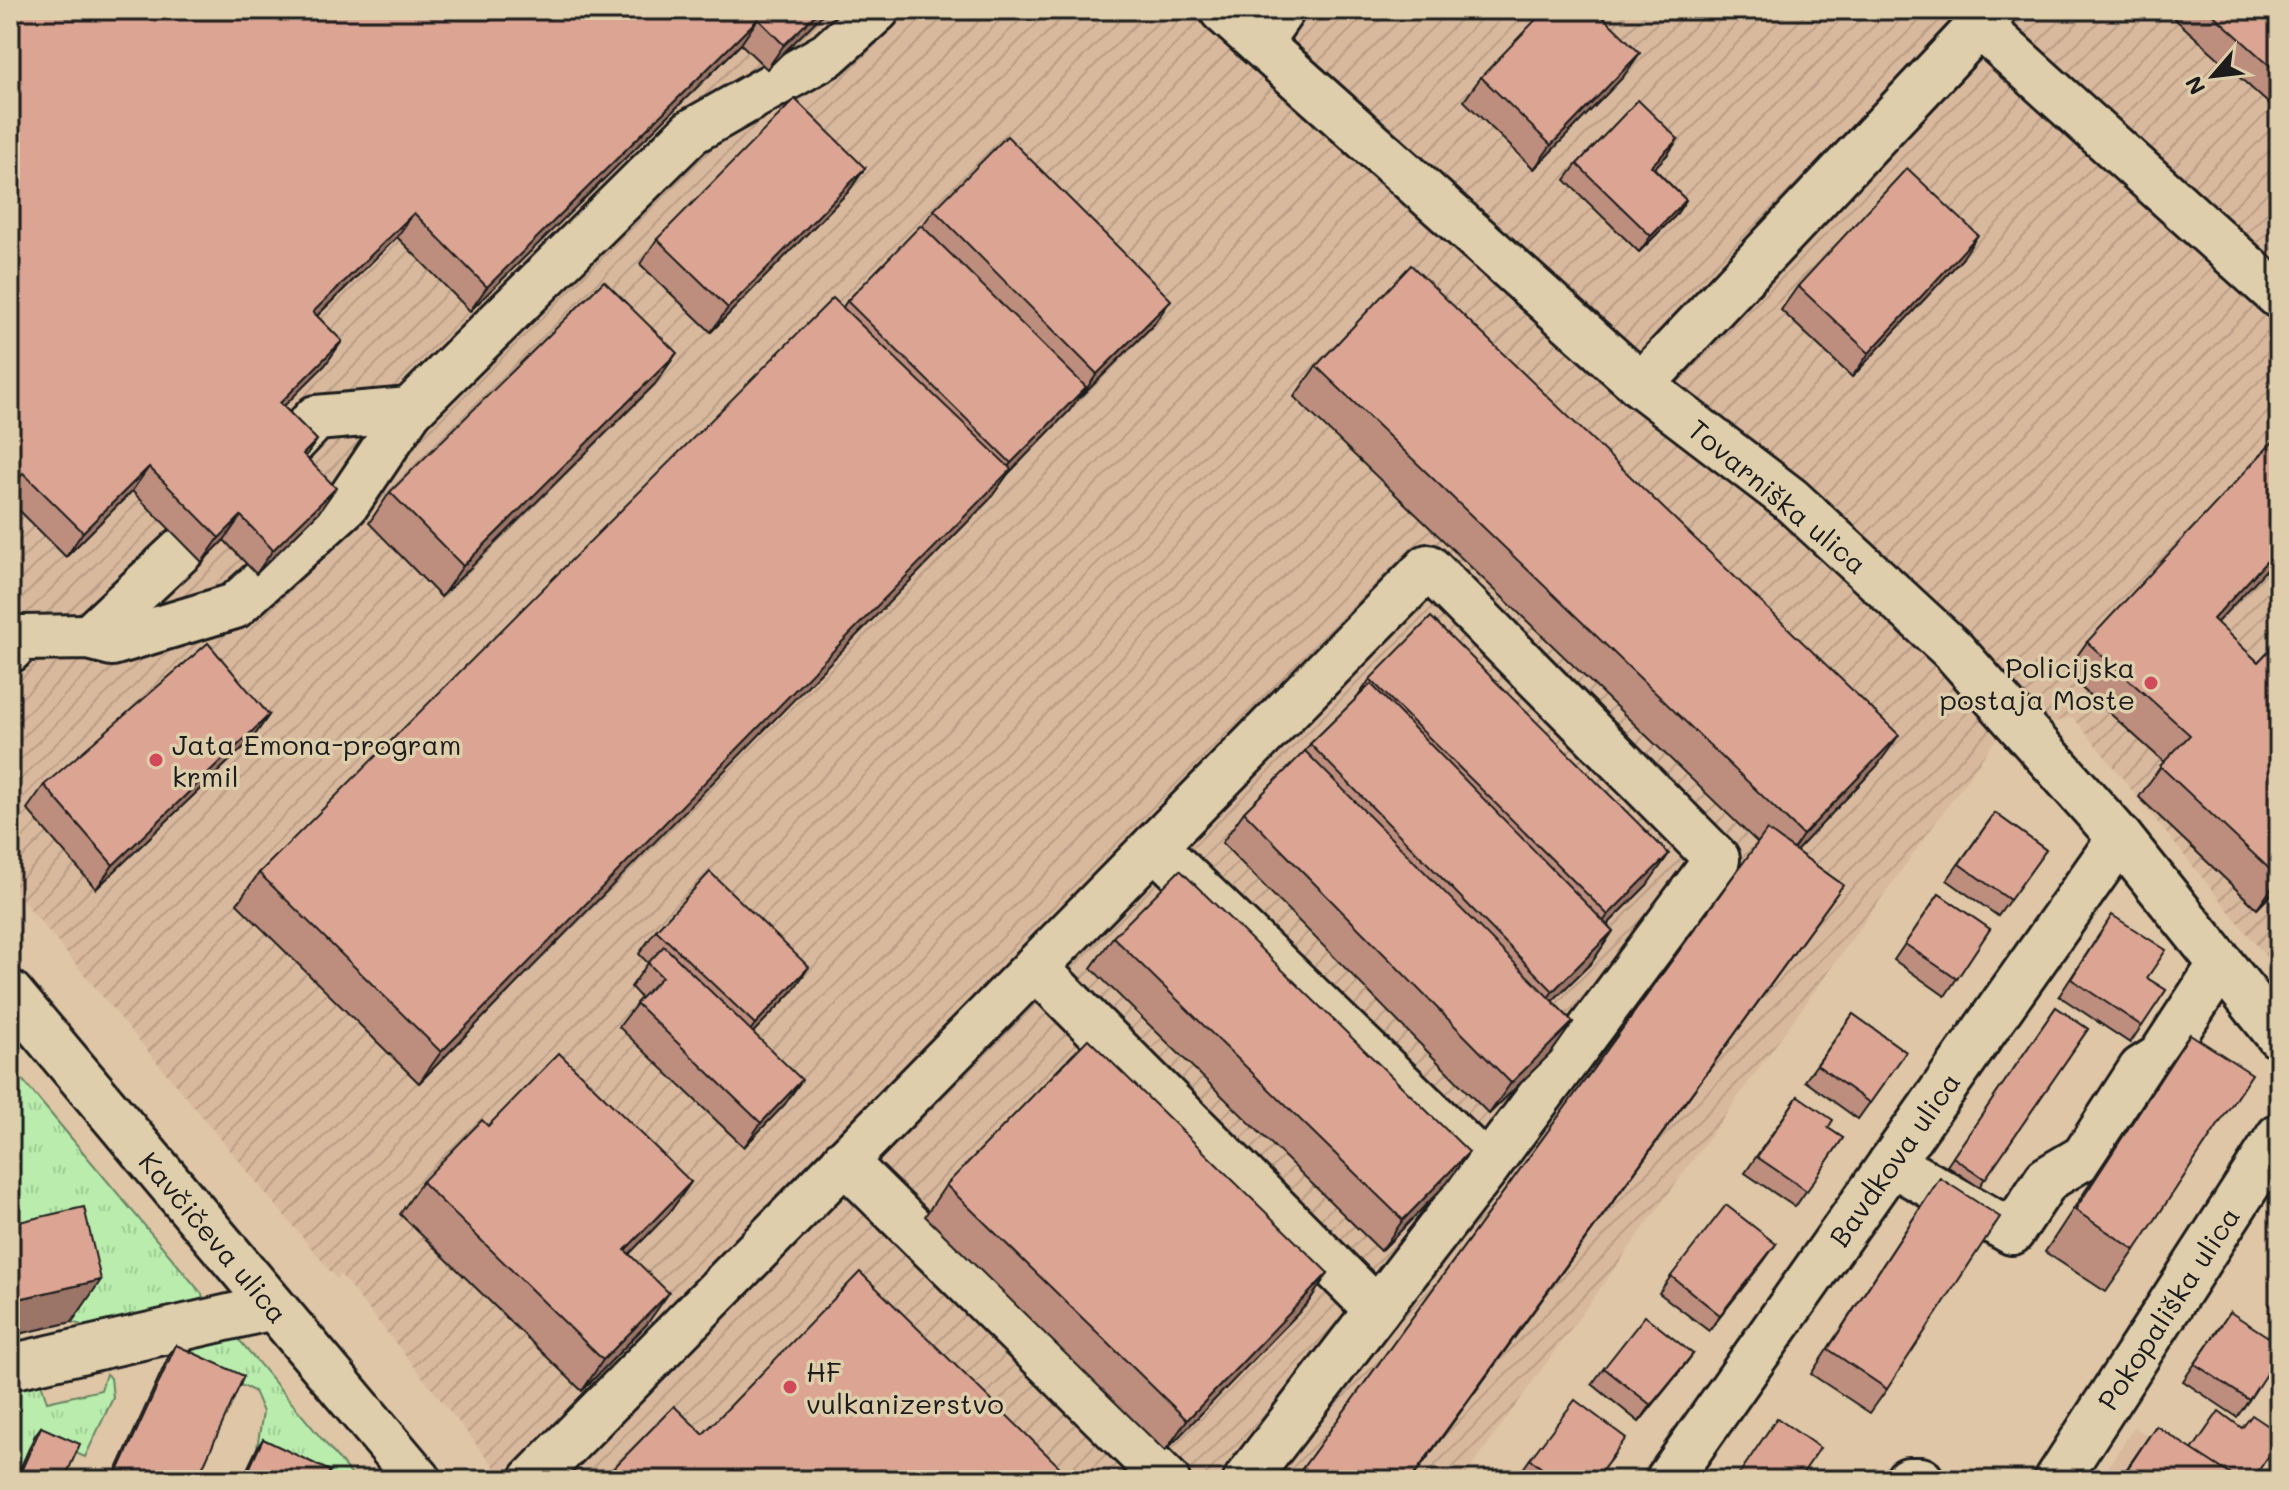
<svg xmlns="http://www.w3.org/2000/svg" width="2289" height="1490" viewBox="0 0 2289 1490" font-family="Mali,sans-serif">
  <defs>
    <pattern id="industrial-furrows" width="10" height="10" patternUnits="userSpaceOnUse" patternTransform="scale(2)"><rect width="10" height="10" fill="#d9b99d"/><path d="M-1 1l2-2M0 10L10 0M9 11l2-2" fill="none" stroke="#ba9e87"/></pattern>
    <pattern id="grass-tufts" width="24" height="20" patternUnits="userSpaceOnUse" patternTransform="scale(2)"><rect width="24" height="20" fill="#b9ecad"/><path d="M3 7l-1-3M5 7V3M7 7l1-3M15 17l-1-3M17 17v-4M19 17l1-3" fill="none" stroke="#9eca94"/></pattern>
  </defs>
  <rect width="100%" height="100%" fill="#dec6a6"/>
  <filter id="ink" filterUnits="userSpaceOnUse"><feTurbulence type="fractalNoise" baseFrequency=".0125" numOctaves="2"/><feDisplacementMap in="SourceGraphic" scale="16" xChannelSelector="R" yChannelSelector="G"/><feConvolveMatrix kernelMatrix="1 2 1 2 8 2 1 2 1" color-interpolation-filters="sRGB"/></filter>
  <g filter="url(#ink)">
    <path fill="#d9b99d" d="M2134 1427 2182 1460 2210 1480H2100Z"/>
    <path fill="url(#industrial-furrows)" d="M10 10H2279V973L2073 717 1996 739 1462 1480H505L341 1275 337 1279 322 1261 10 885Z"/>
    <g fill="url(#grass-tufts)" stroke="#6a8464" stroke-width="2">
      <path d="M10 1065 202 1294 204 1302 99 1331 72 1322 55 1249 10 1259Z"/>
      <path d="M231 1330 356 1480H325L257 1448 263 1412 254 1391 170 1353Z"/>
      <path d="M106 1374 111 1378 113 1398 85 1457 36 1436 15 1480H10V1391L41 1383 47 1402 101 1390Z"/>
    </g>
    <g fill="none" stroke-linecap="round" stroke-linejoin="round">
      <g stroke="#1c1c1c" stroke-width="50">
        <g id="minor">
          <path d="M1222 10 1641 385 1790 499 1953 650 2120 838 2279 1036"/>
          <path d="M1980 26 2279 296"/>
          <path d="M1259 43 1282 10"/>
          <path d="M1641 385 1994 10"/>
          <path d="M286 450 316 418 410 410"/>
          <path d="M89 637 186 546"/>
          <path d="M10 650 21 638 89 637 112 643 235 606 346 505 410 410 691 132 827 55 877 10"/>
          <path d="M1035 967 1377 1310"/>
          <path d="M10 993 419 1480"/>
          <path d="M844 1161 1167 1480"/>
          <path d="M1891 1163 2012 1232 2047 1179 2084 1157 2141 1069 2160 1057 2221 964"/>
          <path d="M10 1367 273 1307"/>
          <path d="M532 1480 1428 567 1717 859 1487 1167 1154 846"/>
          <path d="M1246 1480 1487 1167"/>
          <path d="M1668 1480 2120 838"/>
          <path d="M1908 1480H1921"/>
          <path d="M2057 1480 2279 1136"/>
        </g>
      </g>
      <use href="#minor" stroke="#dfceab" stroke-width="44"/>
    </g>
    <g fill="#bd8e7e" stroke="#1c1c1c" stroke-width="2">
      <path d="M10 10H827L767 69 741 44 470 311 397 237 317 316 342 341 325 365 283 406 317 440 305 456 319 512 256 574 224 540 202 562 132 491 66 557 10 501Z"/>
      <path d="M2165 10H2279V113Z"/>
      <path d="M1481 77H1623L1534 169 1464 101Z"/>
      <path d="M1678 139 1667 155 1654 168 1686 200 1675 216 1639 252 1565 180 1577 164Z"/>
      <path d="M865 168 848 192 711 332 640 264 657 239Z"/>
      <path d="M934 210 1154 324 1080 398 1079 397 1069 411 1008 474 989 500 419 1083 237 904 259 873 843 307 847 301 922 226Z"/>
      <path d="M1962 259 1852 377 1781 310 1798 286Z"/>
      <path d="M1316 366 1877 766 1796 851 1843 885 1411 1480H1294L1758 843 1294 397Z"/>
      <path d="M655 384 441 597 369 523 390 492Z"/>
      <path d="M2216 623 2258 662 2279 640V886L2257 909 2139 797 2164 762 2065 673 2087 642Z"/>
      <path d="M1370 679 1647 885 1607 925 1613 931 1592 962 1552 1001 1573 1022 1551 1053 1489 1114 1222 843 1244 812 1304 753 1310 744 1357 698Z"/>
      <path d="M269 715 252 739 96 889 27 809 44 785Z"/>
      <path d="M1995 813 2046 850 1998 916 1947 880Z"/>
      <path d="M1939 894 1990 929 1945 996 1894 960Z"/>
      <path d="M656 930 792 992 753 1032 785 1104 744 1147 619 1027 641 998 631 987 648 963 639 954Z"/>
      <path d="M2101 932 2147 978 2166 990 2130 1043 2059 996Z"/>
      <path d="M1113 937 1469 1152 1447 1183 1381 1251 1091 968Z"/>
      <path d="M2056 1007 2088 1029 1979 1187 1947 1166Z"/>
      <path d="M1853 1014 1906 1052 1858 1119 1805 1081Z"/>
      <path d="M2190 1034 2135 1250 2106 1292 2045 1252 2161 1076Z"/>
      <path d="M1798 1096 1828 1128 1843 1138 1795 1207 1745 1173Z"/>
      <path d="M488 1126 691 1182 669 1213 629 1254 647 1324 582 1391 400 1214 422 1182Z"/>
      <path d="M1940 1178 1887 1389 1870 1413 1811 1374Z"/>
      <path d="M946 1185 1328 1273 1307 1304 1165 1451 925 1216Z"/>
      <path d="M1776 1244 1709 1331 1659 1293 1671 1276Z"/>
      <path d="M2230 1312 2249 1400 2237 1417 2183 1381Z"/>
      <path d="M176 1345 197 1480H112L170 1353Z"/>
      <path d="M1693 1354 1681 1370 1639 1422 1592 1384 1604 1368Z"/>
      <path d="M2156 1426 2192 1450 2252 1480H2119Z"/>
      <path d="M41 1427 64 1480H15L35 1435Z"/>
      <path d="M263 1439 325 1480H242L257 1448Z"/>
      <path d="M1614 1455 1595 1480H1523L1518 1476 1530 1459Z"/>
    </g>
    <g fill="#9a7467" stroke="#1c1c1c" stroke-width="2">
      <path d="M820 10H827L767 69 784 45Z"/>
      <path d="M758 19 741 44 470 311 487 287Z"/>
      <path d="M1640 53 1623 77 1534 169 1551 145Z"/>
      <path d="M1678 139 1667 155 1640 183 1651 166Z"/>
      <path d="M865 168 848 192 711 332 728 308Z"/>
      <path d="M1686 200 1675 216 1639 252 1651 236Z"/>
      <path d="M414 213 397 237 296 336 313 312Z"/>
      <path d="M1978 235 1962 259 1852 377 1869 353Z"/>
      <path d="M1171 300 1154 324 1080 398 1097 374Z"/>
      <path d="M342 341 325 365 263 427 280 403Z"/>
      <path d="M677 353 655 384 441 597 463 566Z"/>
      <path d="M1086 387 1069 411 1008 474 989 500 419 1083 441 1052 997 483 1011 463Z"/>
      <path d="M317 440 300 464 303 454Z"/>
      <path d="M149 467 132 491 66 557 83 532Z"/>
      <path d="M23 473 10 492V486Z"/>
      <path d="M336 488 319 512 256 574 273 550Z"/>
      <path d="M241 516 224 540 202 562 219 538Z"/>
      <path d="M2279 548V556L2191 650 2213 619Z"/>
      <path d="M269 715 252 739 96 889 113 865Z"/>
      <path d="M1899 735 1877 766 1782 866 1803 835Z"/>
      <path d="M1669 854 1647 885 1586 946 1608 915Z"/>
      <path d="M2279 878V886L2257 909Z"/>
      <path d="M1843 885 1411 1480H1410Z"/>
      <path d="M1613 931 1592 962 1531 1022 1553 991Z"/>
      <path d="M809 967 792 992 738 1048 755 1024Z"/>
      <path d="M1573 1022 1551 1053 1489 1114 1511 1083Z"/>
      <path d="M802 1080 785 1104 744 1147 761 1123Z"/>
      <path d="M1469 1152 1447 1183 1381 1251 1403 1220Z"/>
      <path d="M691 1182 669 1213 603 1281 625 1250Z"/>
      <path d="M1776 1244 1764 1261 1709 1331 1720 1315Z"/>
      <path d="M1328 1273 1307 1304 1165 1451 1187 1420Z"/>
      <path d="M101 1280 72 1322 10 1336V1301Z"/>
      <path d="M669 1293 647 1324 582 1391 603 1360Z"/>
      <path d="M1693 1354 1681 1370 1639 1422 1651 1405Z"/>
    </g>
    <g fill="#dca593" stroke="#1c1c1c" stroke-width="2">
      <path d="M10 10H820L784 45 758 19 487 287 414 213 313 312 342 341 280 403 317 440 303 454 336 488 273 550 241 516 219 538 149 467 83 532 23 473 10 486Z"/>
      <path d="M1545 10H1596L1640 53 1551 145 1481 77Z"/>
      <path d="M2208 10H2279V74Z"/>
      <path d="M795 99 865 168 728 308 657 239Z"/>
      <path d="M1638 100 1678 139 1651 166 1686 200 1651 236 1577 164Z"/>
      <path d="M1007 136 1171 300 1097 374 934 210Z"/>
      <path d="M1907 168 1978 235 1869 353 1798 286Z"/>
      <path d="M921 225 1086 387 1011 463 847 301Z"/>
      <path d="M1411 265 1899 735 1803 835 1316 366Z"/>
      <path d="M604 281 677 353 463 566 390 492Z"/>
      <path d="M833 298 1011 469 441 1052 259 873Z"/>
      <path d="M2279 435V548L2213 619 2258 662 2279 640V878L2160 766 2190 735 2087 642Z"/>
      <path d="M1431 617 1669 854 1608 915 1370 679Z"/>
      <path d="M208 643 269 715 113 865 44 785Z"/>
      <path d="M1371 684 1613 931 1553 991 1310 744Z"/>
      <path d="M1305 751 1573 1022 1511 1083 1244 812Z"/>
      <path d="M1995 813 2046 850 2010 900 1959 864Z"/>
      <path d="M1767 830 1843 885 1410 1480H1294Z"/>
      <path d="M1180 870 1469 1152 1403 1220 1113 937Z"/>
      <path d="M710 872 809 967 755 1024 656 930Z"/>
      <path d="M1939 894 1990 929 1957 979 1905 944Z"/>
      <path d="M2112 915 2166 950 2147 978 2166 990 2142 1026 2071 979Z"/>
      <path d="M664 946 802 1080 761 1123 636 1003 662 977 648 963Z"/>
      <path d="M2056 1007 2088 1029 1985 1179 1953 1157Z"/>
      <path d="M1853 1014 1906 1052 1870 1103 1817 1065Z"/>
      <path d="M2190 1034 2252 1074 2135 1250 2075 1210Z"/>
      <path d="M1088 1039 1328 1273 1187 1420 946 1185Z"/>
      <path d="M559 1053 691 1182 625 1250 669 1293 603 1360 422 1182 482 1120 488 1126Z"/>
      <path d="M1798 1096 1833 1120 1828 1128 1843 1138 1807 1191 1757 1157Z"/>
      <path d="M1940 1178 2000 1217 1887 1389 1828 1349Z"/>
      <path d="M1726 1205 1776 1244 1720 1315 1671 1276Z"/>
      <path d="M84 1207 101 1280 10 1301V1224Z"/>
      <path d="M860 1272 1073 1480H602L674 1406 703 1434Z"/>
      <path d="M2230 1312 2279 1344V1354L2249 1400 2195 1364Z"/>
      <path d="M1645 1316 1693 1354 1651 1405 1604 1368Z"/>
      <path d="M176 1345 244 1376 197 1480H114Z"/>
      <path d="M1575 1400 1626 1438 1594 1480H1557L1530 1459Z"/>
      <path d="M2219 1411 2242 1428 2252 1415 2279 1433V1441L2252 1480H2239L2192 1450Z"/>
      <path d="M1777 1418 1820 1448 1798 1480H1741L1737 1477Z"/>
      <path d="M2156 1426 2239 1480H2120Z"/>
      <path d="M41 1427 80 1444 64 1480H17Z"/>
      <path d="M263 1439 330 1471 325 1480H244Z"/>
    </g>
  </g>
  <g fill="#d1495b" stroke="#dfceab" stroke-width="3">
    <circle cx="2151" cy="683" r="8"/>
    <circle cx="156" cy="760" r="8"/>
    <circle cx="790" cy="1387" r="8"/>
  </g>
  <g text-anchor="middle" dominant-baseline="central" stroke-width="7" stroke-linejoin="round" paint-order="stroke">
    <g font-size="28" fill="#1c1c1c" stroke="#dfceab">
      <text transform="translate(1778 496) rotate(40)">Tovarniška ulica</text>
      <text transform="translate(1894 1159) rotate(-55)">Bavdkova ulica</text>
      <text transform="translate(214 1237) rotate(50)">Kavčičeva ulica</text>
      <text transform="translate(2168 1308) rotate(-57)">Pokopališka ulica</text>
    </g>
    <g font-size="28" fill="#1c1c1c" stroke="#dfceab" text-anchor="start">
      <text x="2135" y="667" text-anchor="end">Policijska<tspan x="2135" dy="32">postaja Moste</tspan></text>
      <text x="172" y="744">Jata Emona-program<tspan x="172" dy="32">krmil</tspan></text>
      <text x="806" y="1371">HF<tspan x="806" dy="32">vulkanizerstvo</tspan></text>
    </g>
  </g>
  <rect width="2289" height="1490" fill="none" stroke="#dfceab" stroke-width="40"/>
  <rect x="20" y="20" width="2249" height="1450" fill="none" stroke="#1c1c1c" stroke-width="3" filter="url(#ink)"/>
  <g transform="translate(2213 76) rotate(242)" stroke="#dfceab" stroke-width="6" paint-order="stroke">
  <path d="M0-6L14 30L0 20L-14 30Z" fill="#1c1c1c"/>
  <text y="-12" font-size="22" font-weight="bold" text-anchor="middle" fill="#1c1c1c">N</text>
  </g>
</svg>
